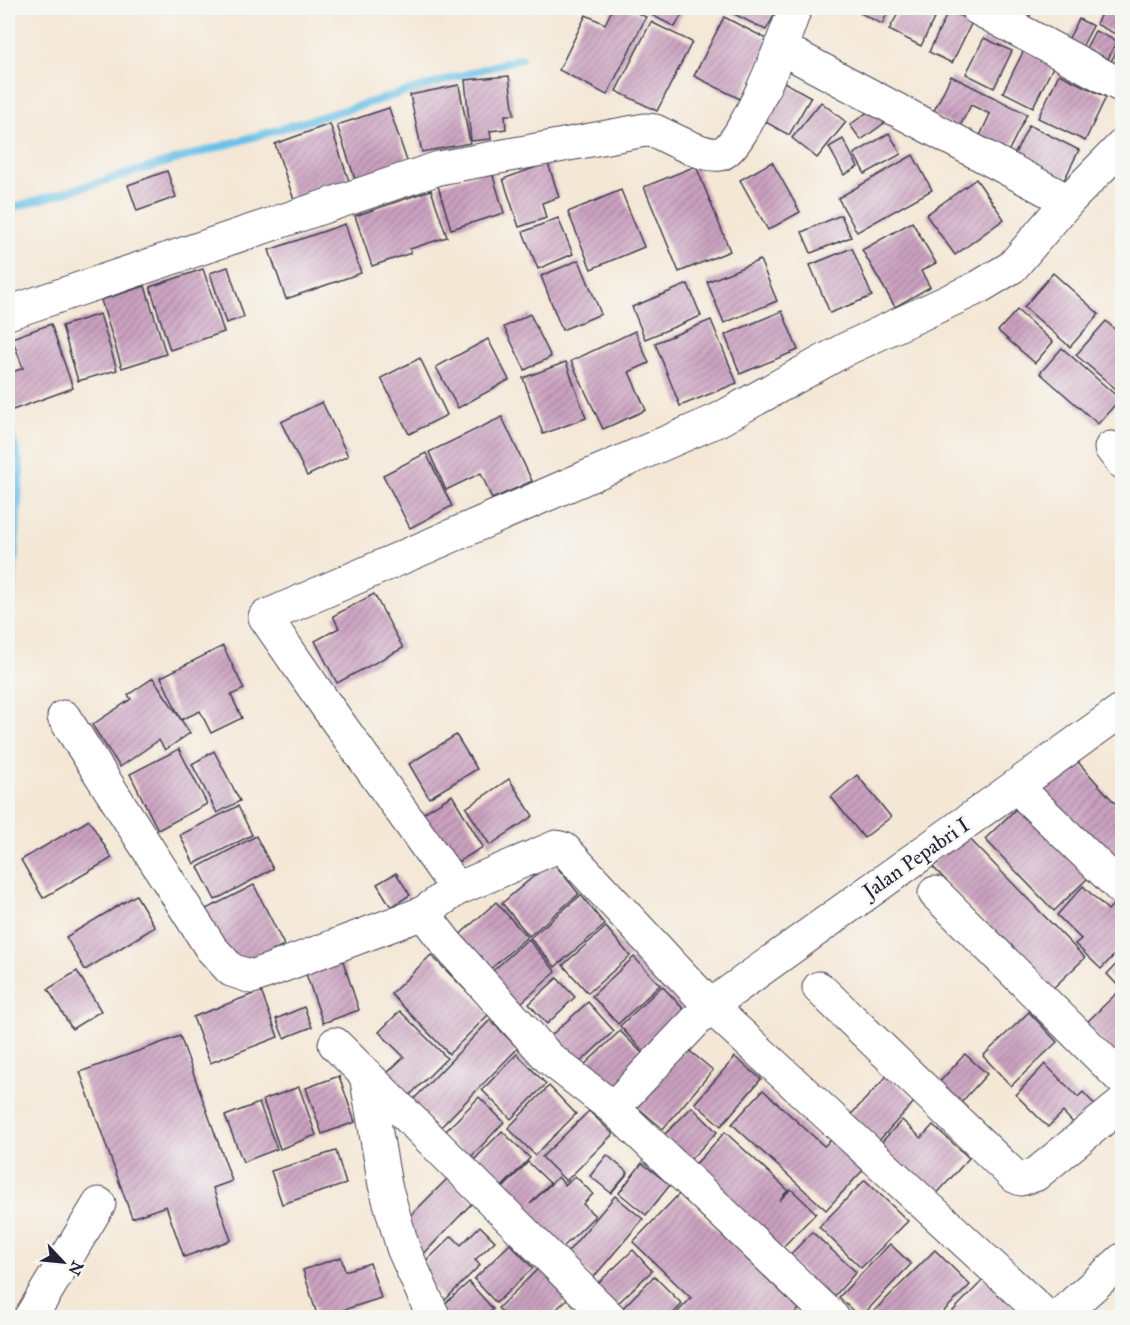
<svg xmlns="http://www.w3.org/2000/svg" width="1130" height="1325" viewBox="0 0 1130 1325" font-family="'IM FELL Great Primer',serif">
  <defs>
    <pattern id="building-hatch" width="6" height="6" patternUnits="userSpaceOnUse" patternTransform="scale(1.5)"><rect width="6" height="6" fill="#cba1c0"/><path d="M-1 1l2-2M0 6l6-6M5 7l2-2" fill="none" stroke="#a4839d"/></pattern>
  </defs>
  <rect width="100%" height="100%" fill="#f6f6f2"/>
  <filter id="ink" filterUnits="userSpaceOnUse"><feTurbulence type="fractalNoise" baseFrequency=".0167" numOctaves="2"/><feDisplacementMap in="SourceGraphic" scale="12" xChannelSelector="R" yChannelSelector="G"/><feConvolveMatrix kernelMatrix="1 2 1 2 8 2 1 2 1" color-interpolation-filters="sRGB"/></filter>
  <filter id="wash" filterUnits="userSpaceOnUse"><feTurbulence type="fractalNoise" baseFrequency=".008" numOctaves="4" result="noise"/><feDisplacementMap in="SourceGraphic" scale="24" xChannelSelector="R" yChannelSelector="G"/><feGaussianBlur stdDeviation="1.35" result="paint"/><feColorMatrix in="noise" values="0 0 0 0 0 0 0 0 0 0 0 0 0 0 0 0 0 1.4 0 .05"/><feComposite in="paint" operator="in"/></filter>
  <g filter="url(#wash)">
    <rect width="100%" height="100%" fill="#f4e7d5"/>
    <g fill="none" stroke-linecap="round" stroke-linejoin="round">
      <g stroke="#6ac1e7" stroke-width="8">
        <path d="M8 209 521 58"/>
        <path d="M8 423 20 468 12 598 8 610"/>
      </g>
    </g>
    <g id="blocks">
      <g fill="url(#building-hatch)">
        <path d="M613 8H627L646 17 607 95 559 70 586 15 605 24Z"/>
        <path d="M644 8H685L675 27 642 10Z"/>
        <path d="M727 8H778L766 30 726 10Z"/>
        <path d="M860 8H890L882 24 858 12Z"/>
        <path d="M901 8H939L921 46 889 30Z"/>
        <path d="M1004 8H1034L1028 19Z"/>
        <path d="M1104 8 1122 15V29L1119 36 1096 24Z"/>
        <path d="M949 10 972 22 952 63 929 52Z"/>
        <path d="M724 17 769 40 740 99 694 76Z"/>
        <path d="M1079 19 1093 26 1082 47 1068 40Z"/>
        <path d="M651 22 692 42 657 111 616 91Z"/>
        <path d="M1095 31 1117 41 1108 59 1086 48Z"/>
        <path d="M984 38 1012 51 994 88 966 74Z"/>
        <path d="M1122 41V72L1109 65Z"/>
        <path d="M1024 50 1054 65 1033 107 1003 92Z"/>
        <path d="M1059 74 1106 97 1085 141 1038 118Z"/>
        <path d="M509 76 514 115H505L506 129 490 131 491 139 471 141 465 80Z"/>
        <path d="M951 76 1027 114 1008 152 979 138 990 114 971 105 959 128 932 115Z"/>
        <path d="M784 82 811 97 789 135 762 120Z"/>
        <path d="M459 85 470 143 422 152 410 95Z"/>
        <path d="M821 102 846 122 817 158 792 138Z"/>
        <path d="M876 106 887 121 861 140 850 125Z"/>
        <path d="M389 108 408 164 356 182 337 125Z"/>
        <path d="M330 124 351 187 296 206 275 144Z"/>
        <path d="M1029 125 1079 150 1059 190 1009 166Z"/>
        <path d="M889 133 901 154 865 174 854 154Z"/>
        <path d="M843 139 858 167 844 175 829 147Z"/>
        <path d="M913 155 932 190 857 232 838 198Z"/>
        <path d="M772 162 800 212 768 230 740 180Z"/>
        <path d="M548 163 559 197 542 203 546 218 519 227 503 179Z"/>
        <path d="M696 166 730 251 679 272 644 187Z"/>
        <path d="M491 169 504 213 451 229 438 186Z"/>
        <path d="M167 171 176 197 137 211 128 185Z"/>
        <path d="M976 179 1004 219 955 255 926 215Z"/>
        <path d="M431 190 447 237 410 249 411 253 372 266 355 216Z"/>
        <path d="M621 190 644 247 591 269 568 212Z"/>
        <path d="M841 215 851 237 811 253 802 232Z"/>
        <path d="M558 218 573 254 538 269 523 232Z"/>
        <path d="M912 222 936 263 921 271 930 287 895 307 862 250Z"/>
        <path d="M345 224 361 273 286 299 269 250Z"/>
        <path d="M852 248 872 296 830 313 810 265Z"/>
        <path d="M579 260 601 314 562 330 541 276Z"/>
        <path d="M760 260 777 301 724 323 707 282Z"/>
        <path d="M228 267 244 317 226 323 210 273Z"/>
        <path d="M203 269 224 332 170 350 150 287Z"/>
        <path d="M1053 273 1099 314 1070 347 1024 307Z"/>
        <path d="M688 284 701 316 645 339 632 307Z"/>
        <path d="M145 286 166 354 122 368 101 300Z"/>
        <path d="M1017 310 1053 342 1035 363 998 331Z"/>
        <path d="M782 311 798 350 740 374 725 335Z"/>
        <path d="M100 314 117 370 78 381 62 326Z"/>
        <path d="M530 314 551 357 525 370 504 327Z"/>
        <path d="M711 320 737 383 680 406 655 343Z"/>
        <path d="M1106 321 1122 336V384L1117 390 1076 355Z"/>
        <path d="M51 324 73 388 10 411 8 402V374L23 368 12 338Z"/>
        <path d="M635 331 649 363 629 372 646 410 603 429 571 361Z"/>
        <path d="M488 339 509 380 458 408 436 367Z"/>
        <path d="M1062 348 1120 399 1098 424 1040 373Z"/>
        <path d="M420 358 447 415 409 434 381 378Z"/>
        <path d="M566 362 586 418 543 434 523 378Z"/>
        <path d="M322 402 348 456 307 476 281 422Z"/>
        <path d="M502 417 532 481 492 499 481 473 446 490 429 452Z"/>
        <path d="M426 453 452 506 410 528 383 475Z"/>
        <path d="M374 594 403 648 337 683 315 641 339 628 333 616Z"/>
        <path d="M223 646 244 689 231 695 242 718 211 733 200 711 181 720 161 677Z"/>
        <path d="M153 678 190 733 165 750 159 740 120 767 92 725 131 699 128 695Z"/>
        <path d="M456 735 477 769 429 798 409 764Z"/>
        <path d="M179 749 207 804 158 830 130 774Z"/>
        <path d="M214 751 240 801 217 813 192 764Z"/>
        <path d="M1070 753 1122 811V856L1113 865 1035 785Z"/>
        <path d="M857 775 891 817 864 838 831 797Z"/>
        <path d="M509 779 533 816 490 845 466 808Z"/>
        <path d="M452 795 483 847 448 868 417 817Z"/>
        <path d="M1021 804 1090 876 1054 911 985 839Z"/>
        <path d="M238 806 252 835 194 864 180 835Z"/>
        <path d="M89 820 112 858 43 898 21 860Z"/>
        <path d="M964 833 1085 958 1051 990 931 865Z"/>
        <path d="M256 836 273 869 215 900 198 867Z"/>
        <path d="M552 861 579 894 529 936 502 903Z"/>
        <path d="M396 873 410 895 391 907 377 884Z"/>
        <path d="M254 885 284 945 236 969 206 909Z"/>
        <path d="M1083 886 1108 910 1117 901 1122 906V947L1101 969 1075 944 1081 939 1057 915Z"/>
        <path d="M136 895 155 927 85 970 66 937Z"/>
        <path d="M581 895 605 925 555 967 530 938Z"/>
        <path d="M496 902 527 937 487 972 456 938Z"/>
        <path d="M606 927 630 956 588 993 563 965Z"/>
        <path d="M528 939 556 972 513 1010 485 978Z"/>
        <path d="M431 955 489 1014 449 1054 391 994Z"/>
        <path d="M634 957 660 985 618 1024 592 996Z"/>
        <path d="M342 958 359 1010 323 1023 305 971Z"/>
        <path d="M1122 958V1056L1120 1059 1085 1024 1121 989 1107 974Z"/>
        <path d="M77 971 101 1011 72 1029 48 989Z"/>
        <path d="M557 978 575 997 547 1024 529 1004Z"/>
        <path d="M662 986 689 1015 647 1056 620 1026Z"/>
        <path d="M261 991 278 1037 210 1063 193 1017Z"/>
        <path d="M588 1002 614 1031 574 1068 547 1039Z"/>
        <path d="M304 1007 312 1027 284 1038 276 1019Z"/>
        <path d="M400 1011 447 1058 408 1097 386 1074 404 1057 379 1032Z"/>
        <path d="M1029 1012 1057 1042 1011 1086 983 1056Z"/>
        <path d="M490 1020 518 1048 440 1128 412 1101Z"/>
        <path d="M620 1031 647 1058 606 1097 580 1069Z"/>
        <path d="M180 1036 232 1181 213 1188 231 1240 184 1257 166 1206 132 1218 80 1072Z"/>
        <path d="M686 1048 713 1070 663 1129 637 1107Z"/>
        <path d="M517 1054 546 1084 511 1119 482 1090Z"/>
        <path d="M965 1054 987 1074 957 1107 935 1087Z"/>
        <path d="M735 1057 761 1079 721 1126 695 1103Z"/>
        <path d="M1045 1064 1078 1097 1083 1092 1097 1107 1077 1127 1063 1112 1048 1127 1016 1095Z"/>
        <path d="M339 1076 355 1122 322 1134 306 1088Z"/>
        <path d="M887 1076 915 1101 873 1147 844 1122Z"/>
        <path d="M549 1086 576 1114 535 1155 508 1128Z"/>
        <path d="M299 1087 316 1135 280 1149 263 1100Z"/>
        <path d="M763 1090 824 1146 831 1140 863 1170 826 1210 732 1124Z"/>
        <path d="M479 1097 504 1122 469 1159 444 1133Z"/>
        <path d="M259 1103 277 1149 243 1162 225 1116Z"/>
        <path d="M692 1107 717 1132 689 1161 663 1136Z"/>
        <path d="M589 1111 613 1134 566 1181 542 1157Z"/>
        <path d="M902 1120 921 1138 933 1125 969 1158 933 1198 877 1147Z"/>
        <path d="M502 1131 530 1158 500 1189 472 1162Z"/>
        <path d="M725 1132 788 1190 779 1201 791 1189 816 1213 780 1250 692 1168Z"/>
        <path d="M336 1151 346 1184 282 1204 271 1171Z"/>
        <path d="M607 1155 628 1173 611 1193 590 1176Z"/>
        <path d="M528 1162 550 1183 530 1204 558 1177 565 1185 575 1176 593 1194 583 1204 595 1216 557 1253 497 1194Z"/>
        <path d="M642 1163 670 1185 646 1215 619 1193Z"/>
        <path d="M448 1178 473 1202 415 1263 402 1224Z"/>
        <path d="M865 1180 908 1221 861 1268 819 1227Z"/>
        <path d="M679 1194 799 1309 791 1318H672L691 1298 633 1242Z"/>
        <path d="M615 1196 643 1219 593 1278 566 1254Z"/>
        <path d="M480 1226 495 1241 475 1260 480 1265 445 1300 416 1271 452 1236 461 1245Z"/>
        <path d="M812 1232 856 1272 832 1299 787 1258Z"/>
        <path d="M510 1244 533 1268 496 1303 474 1279Z"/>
        <path d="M890 1244 911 1264 860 1318 839 1297Z"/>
        <path d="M633 1250 652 1271 615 1306 596 1285Z"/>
        <path d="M935 1250 970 1285 937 1318H877L872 1313Z"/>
        <path d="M341 1257 345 1271 370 1263 381 1298 318 1318 303 1270Z"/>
        <path d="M541 1266 570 1296 548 1318H507L498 1308Z"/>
        <path d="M654 1276 682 1304 669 1318H626L620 1311Z"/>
        <path d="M985 1278 1023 1315 1021 1318H946Z"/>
        <path d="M469 1282 493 1309 485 1318H443L437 1311Z"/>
      </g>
    </g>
  </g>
  <g filter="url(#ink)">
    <use href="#blocks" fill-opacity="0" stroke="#424052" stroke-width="1.5"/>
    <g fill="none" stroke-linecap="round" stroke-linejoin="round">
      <g stroke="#424052" stroke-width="35">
        <g id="minor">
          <path d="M977 8 1122 86"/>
          <path d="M781 48 1068 201"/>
          <path d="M8 313 439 168 645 130 655 131C671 138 703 157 720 154 743 150 787 32 795 8"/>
          <path d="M1111 448 1122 462"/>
          <path d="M64 717 211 948 231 970 252 977 423 913 457 889 556 847 564 849 710 1006 1048 1318"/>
          <path d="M1028 798 1122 889"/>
          <path d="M457 889 323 701 265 617 718 420 846 349 979 287 1012 267 1068 201 1122 146"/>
          <path d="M935 893 1122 1079"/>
          <path d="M423 913 447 944 549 1058 613 1108 833 1318"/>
          <path d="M819 988 1014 1176 1021 1179 1035 1175 1122 1104"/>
          <path d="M335 1044 610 1318"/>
          <path d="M366 1075 385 1185 403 1248 434 1318"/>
          <path d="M613 1108 710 1006 1122 710"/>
          <path d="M30 1318 99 1204"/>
          <path d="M1057 1318 1122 1260"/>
        </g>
      </g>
      <use href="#minor" stroke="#fff" stroke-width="33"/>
    </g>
  </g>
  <g text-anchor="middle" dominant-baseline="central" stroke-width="4.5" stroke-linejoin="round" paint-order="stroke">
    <g font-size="21" fill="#22223b" stroke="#f6f6f2">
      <text transform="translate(916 858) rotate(-35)">Jalan Pepabri I</text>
    </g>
  </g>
  <rect width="1130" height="1325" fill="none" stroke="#f6f6f2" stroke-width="30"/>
  <g transform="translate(63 1262) rotate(116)" stroke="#f6f6f2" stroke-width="4.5" paint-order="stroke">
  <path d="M0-4.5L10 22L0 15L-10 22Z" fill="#22223b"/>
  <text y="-9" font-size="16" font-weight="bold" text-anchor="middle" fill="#22223b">N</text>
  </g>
</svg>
